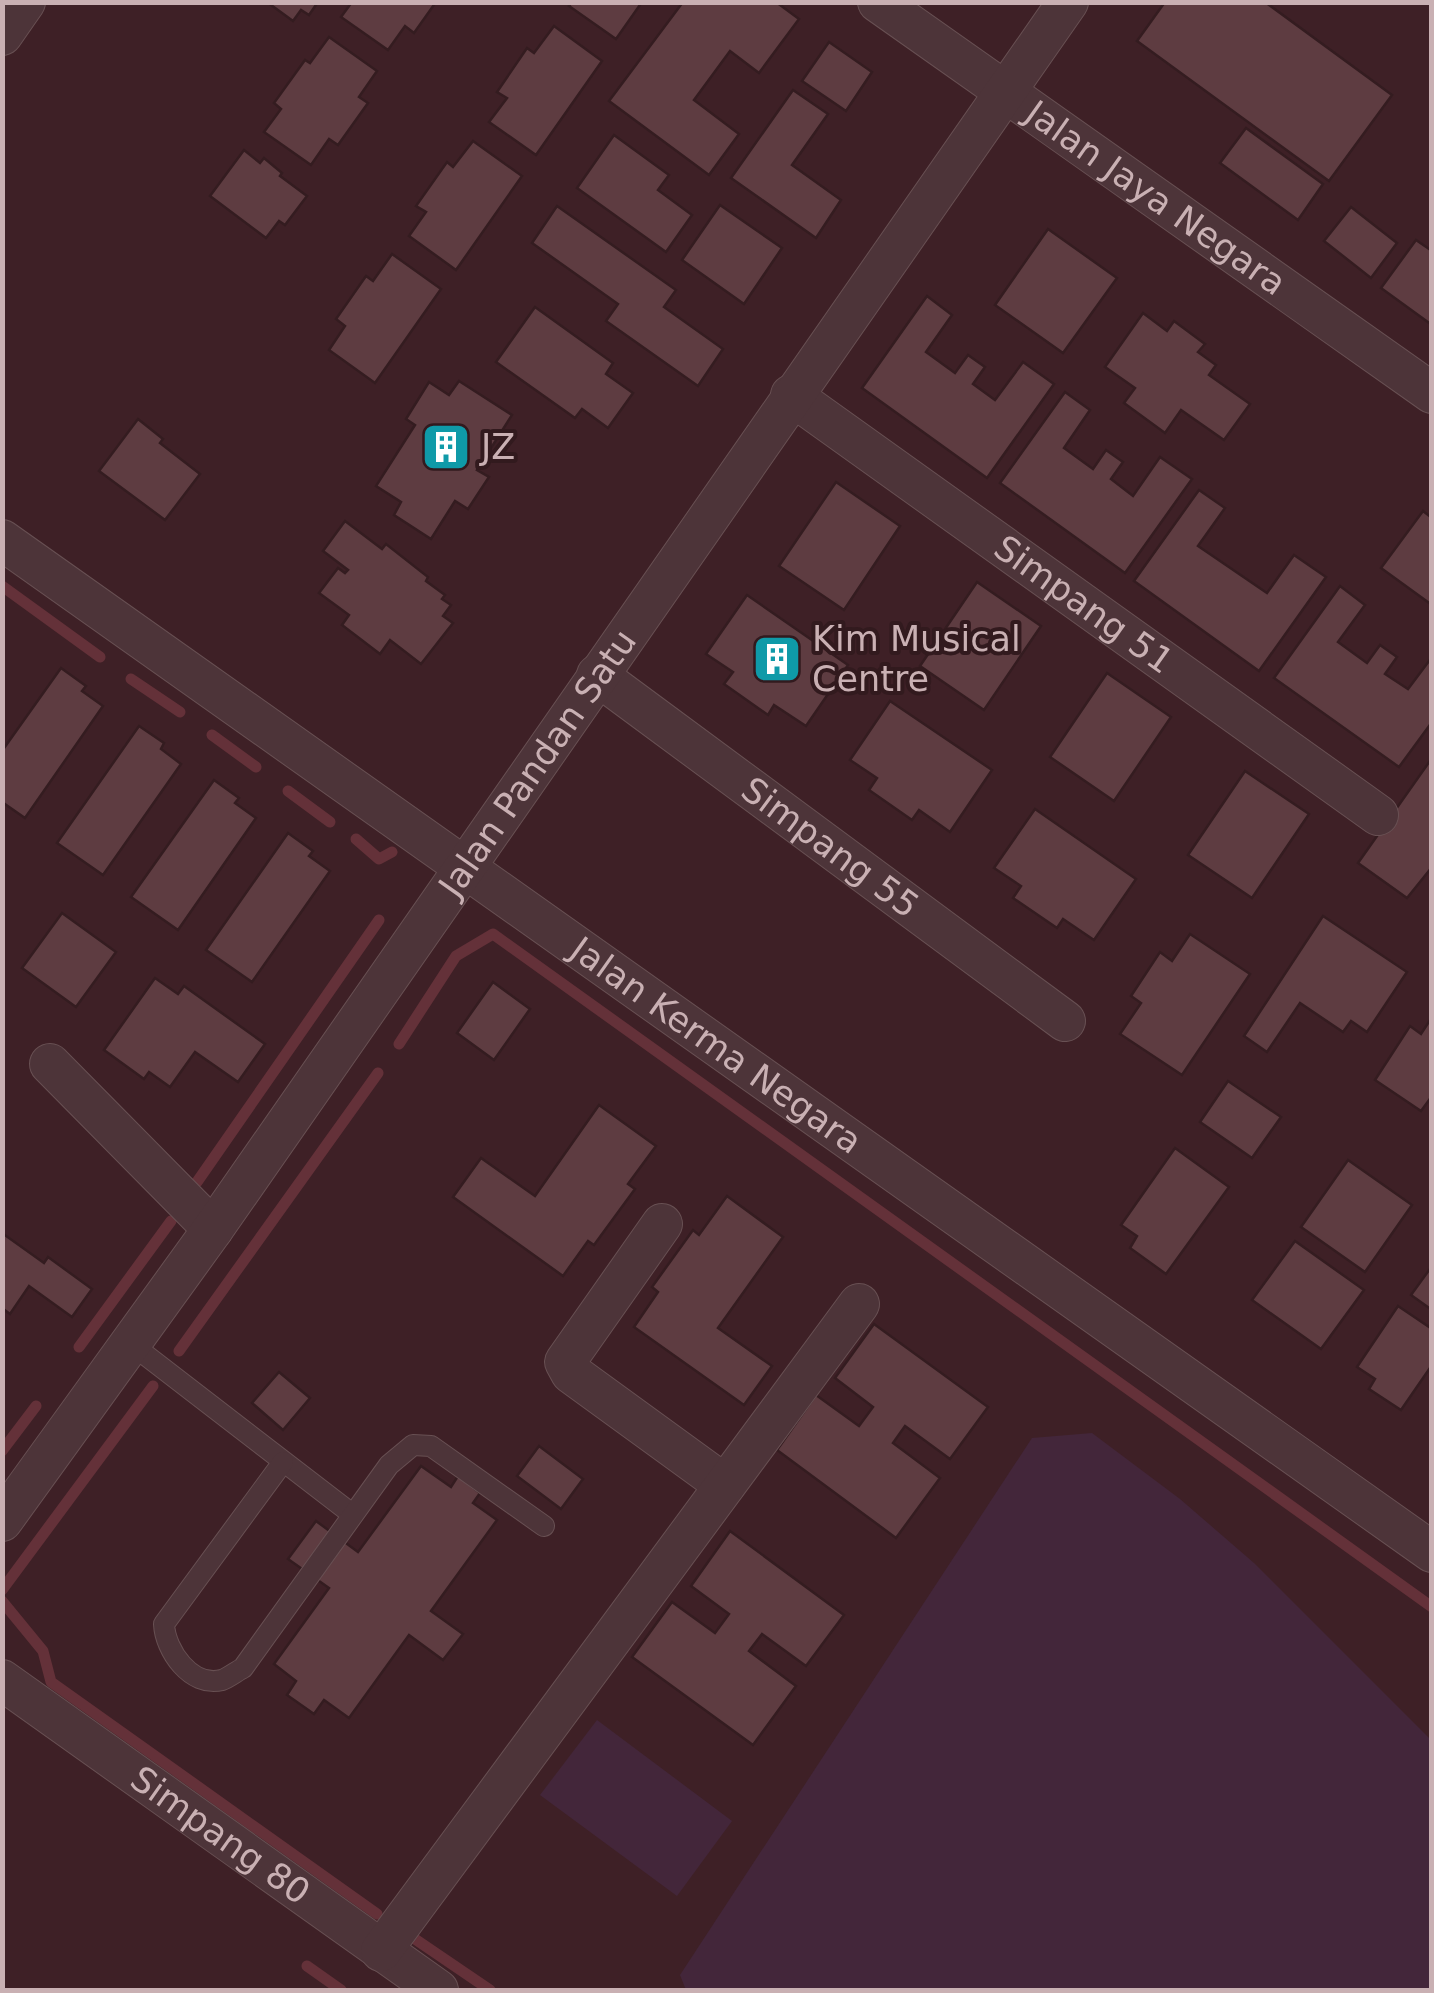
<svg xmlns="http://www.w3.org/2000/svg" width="1434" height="1993" viewBox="0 0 1434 1993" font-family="'DejaVu Sans',sans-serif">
  <rect width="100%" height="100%" fill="#3e2026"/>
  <g fill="#43263a">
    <path d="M1092 1433 1180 1499 1254 1563 1431 1740V1990H686L680 1975 1032 1438Z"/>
    <path d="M597 1720 732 1821 677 1896 540 1795Z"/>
  </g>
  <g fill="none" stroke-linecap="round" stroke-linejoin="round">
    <g stroke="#643139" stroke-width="11">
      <path d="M2 586 100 657"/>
      <path d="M131 679 180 712"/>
      <path d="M212 735 256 767"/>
      <path d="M288 791 330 822"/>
      <path d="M356 839 379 859 392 852"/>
      <path d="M399 1044 456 956 493 934 1432 1607"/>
      <path d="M197 1182 379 920"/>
      <path d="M79 1347 171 1221"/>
      <path d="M179 1351 378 1073"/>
      <path d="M2 1451 36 1406"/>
      <path d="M2 1590 153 1386"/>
      <path d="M2 1601 43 1651 51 1682 377 1914"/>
      <path d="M412 1937 490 1990"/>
      <path d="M307 1966 341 1990"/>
    </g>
  </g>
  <g fill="#5e3c41" stroke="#341c20" stroke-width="2.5">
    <path d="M267 2H318L309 15 301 10 293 21Z"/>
    <path d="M352 2H436L414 33 405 26 388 50 341 17Z"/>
    <path d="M572 2H642L616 39 569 6Z"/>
    <path d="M683 2H776L799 19 759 73 730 51 694 100 739 134 709 175 609 101Z"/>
    <path d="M1165 2H1265L1392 95 1329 181 1137 41Z"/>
    <path d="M554 26 602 61 536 155 489 122 507 98 497 92 527 48 534 53Z"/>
    <path d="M329 37 377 71 359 97 368 103 338 145 329 139 311 165 264 132 281 109 274 103 305 60 310 63Z"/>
    <path d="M829 42 872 72 846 111 802 81Z"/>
    <path d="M793 90 828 114 792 165 841 200 816 238 731 178Z"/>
    <path d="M1246 128 1323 184 1298 220 1220 163Z"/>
    <path d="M614 135 669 175 658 190 692 215 666 252 577 188Z"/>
    <path d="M473 141 522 176 456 270 409 236 426 212 416 206 447 162 453 167Z"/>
    <path d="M244 150 260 163 264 158 282 173 280 176 307 196 285 225 279 221 266 238 210 196Z"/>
    <path d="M720 205 782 248 744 304 682 260Z"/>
    <path d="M557 206 676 290 664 307 723 349 698 386 606 321 618 304 532 243Z"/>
    <path d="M1351 207 1397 243 1371 278 1324 241Z"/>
    <path d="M1048 229 1117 278 1063 353 995 305Z"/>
    <path d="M1416 240 1432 251V325L1381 288Z"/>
    <path d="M392 254 441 289 375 383 329 350 345 326 336 319 366 276 373 281Z"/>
    <path d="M927 296 952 315 926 352 955 373 968 355 985 367 973 384 995 400 1023 362 1054 384 987 478 862 388Z"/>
    <path d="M535 307 613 363 606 374 633 393 608 428 582 409 575 418 496 362Z"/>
    <path d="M1143 313 1167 331 1174 321 1205 344 1198 352 1216 365 1209 375 1250 404 1224 440 1181 410 1165 433 1124 403 1135 388 1105 367Z"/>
    <path d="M459 381 512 415 477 470 489 477 468 509 455 501 431 539 394 515 401 502 376 486 415 425 406 419 429 382 449 395Z"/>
    <path d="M1065 392 1090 410 1064 448 1093 469 1106 450 1123 462 1111 479 1133 496 1160 457 1192 479 1125 573 1000 483Z"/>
    <path d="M138 419 163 439 160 443 200 474 165 520 99 471Z"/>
    <path d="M836 482 900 526 844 610 779 566Z"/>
    <path d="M1199 490 1225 508 1198 546 1267 593 1294 555 1326 577 1259 671 1134 581Z"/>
    <path d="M1423 511 1432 518V605L1381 568Z"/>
    <path d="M345 521 382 549 386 544 428 577 426 581 445 595 442 599 451 605 443 616 453 623 421 664 390 640 380 654 342 625 349 615 319 593 338 568 345 573 348 570 323 551Z"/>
    <path d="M977 582 1041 626 984 710 920 666Z"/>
    <path d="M1340 586 1365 605 1338 642 1367 663 1380 645 1397 657 1385 674 1408 689 1432 657V722L1399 767 1274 678Z"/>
    <path d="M747 595 848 665 806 726 774 705 768 715 724 684 733 672 706 654Z"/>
    <path d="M61 668 86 686 82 691 103 706 25 818 2 802V751Z"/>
    <path d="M1107 673 1171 717 1114 801 1050 757Z"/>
    <path d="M890 701 992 770 950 832 919 810 912 820 869 790 877 778 850 760Z"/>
    <path d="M139 726 164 743 161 749 181 764 103 875 57 843Z"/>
    <path d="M1432 758V867L1407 898 1358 863Z"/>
    <path d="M1245 771 1309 814 1252 898 1188 855Z"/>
    <path d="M214 780 239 798 235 803 256 818 178 930 131 897Z"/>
    <path d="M1035 809 1136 879 1094 940 1063 919 1057 928 1013 898 1021 886 994 868Z"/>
    <path d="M288 833 313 851 309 856 330 871 252 982 206 950Z"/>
    <path d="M62 913 116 952 76 1007 22 968Z"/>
    <path d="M1323 916 1407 972 1367 1032 1351 1021 1343 1032 1300 1003 1267 1052 1244 1036Z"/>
    <path d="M1190 934 1250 974 1182 1075 1120 1034 1141 1003 1131 996 1160 952 1172 961Z"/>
    <path d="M155 978 178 994 184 986 265 1044 238 1082 195 1052 170 1087 149 1072 144 1079 104 1050Z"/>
    <path d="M493 982 530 1009 494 1060 457 1033Z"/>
    <path d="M1432 1017V1096L1421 1111 1375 1080 1410 1026 1421 1034Z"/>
    <path d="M1228 1081 1281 1117 1252 1158 1200 1122Z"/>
    <path d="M599 1105 656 1146 628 1184 635 1189 594 1245 588 1241 563 1276 453 1197 481 1158 535 1196Z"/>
    <path d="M1175 1148 1229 1187 1166 1274 1130 1248 1137 1236 1121 1225Z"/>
    <path d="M1348 1160 1412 1205 1365 1272 1301 1227Z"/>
    <path d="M727 1196 783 1237 718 1328 772 1366 744 1405 634 1327 658 1292 652 1287 693 1230 699 1235Z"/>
    <path d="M2 1233 44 1263 48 1257 92 1289 72 1317 29 1286 10 1314 2 1308Z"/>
    <path d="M1295 1241 1364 1290 1321 1349 1252 1300Z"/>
    <path d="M1432 1266V1310L1411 1295Z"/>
    <path d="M1398 1306 1432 1329V1365L1401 1410 1369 1389 1375 1379 1357 1367Z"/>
    <path d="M874 1324 988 1407 950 1459 905 1426 893 1443 940 1478 896 1538 777 1450 816 1395 859 1426 873 1407 835 1378Z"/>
    <path d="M279 1372 310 1398 283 1430 252 1403Z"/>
    <path d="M539 1446 583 1479 561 1509 517 1476Z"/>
    <path d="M421 1466 451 1487 458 1476 480 1493 473 1503 497 1520 431 1611 463 1634 443 1660 409 1635 349 1718 324 1700 314 1714 287 1695 296 1681 274 1664 329 1588 288 1559 316 1521 358 1552Z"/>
    <path d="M730 1531 844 1615 806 1666 762 1634 749 1651 796 1686 753 1745 632 1657 672 1602 715 1633 729 1614 691 1586Z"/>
  </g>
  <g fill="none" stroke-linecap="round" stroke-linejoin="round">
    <g stroke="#685053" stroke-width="22">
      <g id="service">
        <path d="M130 1343 352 1514"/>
        <path d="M283 1462 164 1624C165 1650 191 1688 222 1680 228 1678 237 1671 243 1668L389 1465 413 1445 431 1446 544 1526"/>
      </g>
    </g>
    <g stroke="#685053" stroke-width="42">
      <g id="minor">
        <path id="s1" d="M878 2 1432 393"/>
        <path d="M2 35 25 2"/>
        <path id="s2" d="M791 395 1378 815"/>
        <path id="s3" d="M2 540 1432 1552"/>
        <path id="s4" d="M597 675 1065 1021"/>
        <path d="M50 1064 213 1229"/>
        <path d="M662 1224 565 1362 571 1373 725 1485"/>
        <path id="s5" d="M2 1521 213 1229 1068 2"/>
        <path id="s6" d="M2 1680 438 1990"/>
        <path d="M381 1951 859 1304"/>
      </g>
    </g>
    <use href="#service" stroke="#4d3439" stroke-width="20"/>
    <use href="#minor" stroke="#4d3439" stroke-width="40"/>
  </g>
  <defs>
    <g id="building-square" transform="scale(2.5)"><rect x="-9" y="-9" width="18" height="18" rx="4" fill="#0f9aa8" stroke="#321a1e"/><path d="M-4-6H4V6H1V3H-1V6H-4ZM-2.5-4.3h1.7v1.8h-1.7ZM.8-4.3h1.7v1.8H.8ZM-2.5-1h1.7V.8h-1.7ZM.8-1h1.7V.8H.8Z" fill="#fff"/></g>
  </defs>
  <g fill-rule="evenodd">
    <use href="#building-square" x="446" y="447"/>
    <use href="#building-square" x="777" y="659"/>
  </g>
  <g text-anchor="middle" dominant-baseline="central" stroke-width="8" stroke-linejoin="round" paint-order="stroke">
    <g font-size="35" fill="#c9b0b3" stroke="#321a1e">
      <text stroke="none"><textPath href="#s1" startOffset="340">Jalan Jaya Negara</textPath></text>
      <text stroke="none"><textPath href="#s2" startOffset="360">Simpang 51</textPath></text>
      <text stroke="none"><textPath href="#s5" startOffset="928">Jalan Pandan Satu</textPath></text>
      <text stroke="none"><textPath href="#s4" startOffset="290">Simpang 55</textPath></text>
      <text stroke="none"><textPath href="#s3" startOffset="875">Jalan Kerma Negara</textPath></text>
      <text stroke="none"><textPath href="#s6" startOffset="268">Simpang 80</textPath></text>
    </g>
    <g font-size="35" fill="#c9b0b3" stroke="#321a1e" text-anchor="start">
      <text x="481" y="447">JZ</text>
      <text x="812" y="639">Kim Musical<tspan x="812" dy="40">Centre</tspan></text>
    </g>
  </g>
  <rect width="1434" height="1993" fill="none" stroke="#c9b0b3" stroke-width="10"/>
</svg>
